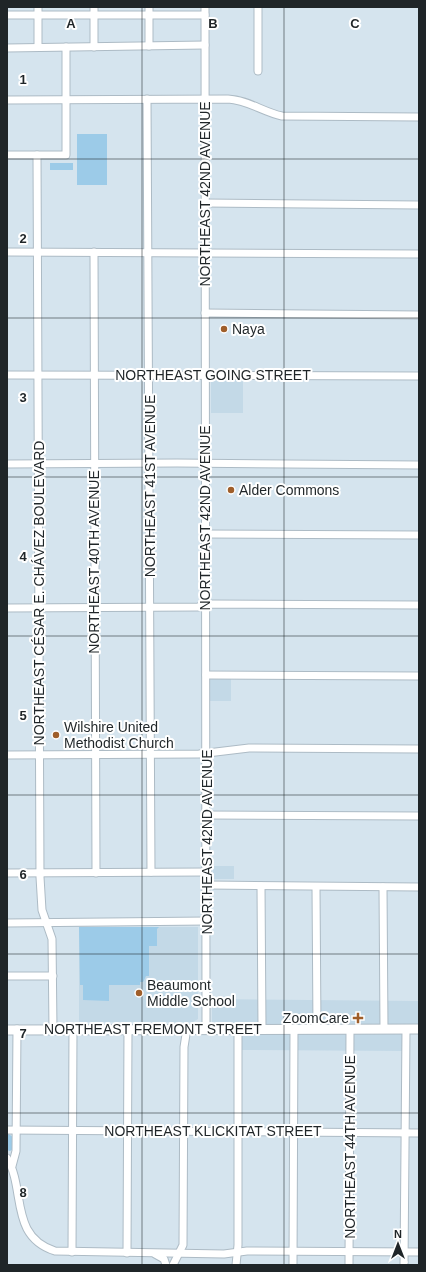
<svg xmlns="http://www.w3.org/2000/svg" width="426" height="1272" viewBox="0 0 426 1272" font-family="Helvetica,sans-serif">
  <rect width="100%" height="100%" fill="#d5e4ee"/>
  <g fill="#c3d9e7">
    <rect x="211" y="380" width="32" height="33"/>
    <rect x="210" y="679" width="21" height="22"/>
    <rect x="213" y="866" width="21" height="13"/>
    <path d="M79 927H198V1019L193 1022H79Z"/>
    <path d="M212 999 419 1001V1025L212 1024Z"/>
    <path d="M403 1031 404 1051 241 1050V1032Z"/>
  </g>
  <g fill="#9ccbe8">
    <rect x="77" y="134" width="30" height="51"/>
    <rect x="50" y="163" width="23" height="7"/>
    <path d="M79 927H159L157 929V946H149V976H146L143 982H140V985H109V1001L83 1000V985H80Z"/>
    <path d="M7 1133 13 1137V1149L10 1151 7 1150Z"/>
  </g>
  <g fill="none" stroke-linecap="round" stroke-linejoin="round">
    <g stroke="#adbbc5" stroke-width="9">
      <g id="minor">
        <path d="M38 7V47"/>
        <path d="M94 7V47"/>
        <path d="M205 7 206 1028"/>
        <path d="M258 7V71"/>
        <path d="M7 15H205"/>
        <path d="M149 46V7"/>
        <path d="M7 48 205 45"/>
        <path d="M147 99 151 872"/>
        <path d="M7 100 228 99C248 100 263 112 282 116L419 117"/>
        <path d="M7 155H66V47"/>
        <path d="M37 155 40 877 42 910 52 939 53 1029"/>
        <path d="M205 203 419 205"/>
        <path d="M7 252 419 254"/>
        <path d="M94 252 96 873"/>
        <path d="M205 313 419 315"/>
        <path d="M7 375 419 376"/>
        <path d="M7 464 177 463 419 465"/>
        <path d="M205 534 419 535"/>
        <path d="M7 608 198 607 211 604 419 605"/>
        <path d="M206 675 419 676"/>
        <path d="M7 755 199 754 249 748 419 749"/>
        <path d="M206 815 419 816"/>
        <path d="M7 873 207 872"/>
        <path d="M207 885 419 887"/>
        <path d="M261 886 262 1028"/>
        <path d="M316 887 317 1029"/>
        <path d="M383 887 384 1029"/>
        <path d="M7 923 207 921"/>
        <path d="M7 976H53"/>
        <path d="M7 1130 419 1133"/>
        <path d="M7 1158C26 1190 9 1236 55 1251L224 1254 247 1251 419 1252"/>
        <path d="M12 1166 16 1151 17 1029"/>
        <path d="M72 1252 73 1029"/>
        <path d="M127 1253 128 1029"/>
        <path d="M155 1254 164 1259 166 1265"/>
        <path d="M173 1265 183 1245 184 1047 187 1028"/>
        <path d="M236 1265 238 1245V1028"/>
        <path d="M293 1265 294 1029"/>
        <path d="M349 1265 350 1029"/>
        <path d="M404 1265 406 1029"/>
      </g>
    </g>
    <g stroke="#adbbc5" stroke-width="11">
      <path id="major" d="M7 1030 419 1029"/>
    </g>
    <use href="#minor" stroke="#fff" stroke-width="7"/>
    <use href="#major" stroke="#fff" stroke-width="9"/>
  </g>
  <path fill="none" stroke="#1f2528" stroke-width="1" stroke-opacity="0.55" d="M142 7V1265M284 7V1265M7 159H419M7 318H419M7 477H419M7 636H419M7 795H419M7 954H419M7 1113H419"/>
  <g fill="#9f5e2a" stroke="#fff" stroke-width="1.5">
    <circle cx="224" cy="329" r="4"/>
    <circle cx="231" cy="490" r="4"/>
    <circle cx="56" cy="735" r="4"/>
    <circle cx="139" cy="993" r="4"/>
    <path d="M356 1012h4v4h4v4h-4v4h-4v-4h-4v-4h4z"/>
  </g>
  <g text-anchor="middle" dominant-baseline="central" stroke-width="4" stroke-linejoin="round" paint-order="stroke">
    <g font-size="14" fill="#1f2528" stroke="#fff">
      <text transform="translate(205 194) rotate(-90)">NORTHEAST 42ND AVENUE</text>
      <text x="213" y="375">NORTHEAST GOING STREET</text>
      <text transform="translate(150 486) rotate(-90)">NORTHEAST 41ST AVENUE</text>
      <text transform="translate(205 518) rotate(-90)">NORTHEAST 42ND AVENUE</text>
      <text transform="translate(94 562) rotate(-90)">NORTHEAST 40TH AVENUE</text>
      <text transform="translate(39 593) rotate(-90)">NORTHEAST CÉSAR E. CHÁVEZ BOULEVARD</text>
      <text transform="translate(207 842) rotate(-90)">NORTHEAST 42ND AVENUE</text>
      <text x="153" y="1029">NORTHEAST FREMONT STREET</text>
      <text x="213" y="1131">NORTHEAST KLICKITAT STREET</text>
      <text transform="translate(350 1147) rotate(-90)">NORTHEAST 44TH AVENUE</text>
    </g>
    <g font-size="14" fill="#1f2528" stroke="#fff" text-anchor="start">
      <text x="232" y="329">Naya</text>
      <text x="239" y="490">Alder Commons</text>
      <text x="64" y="727">Wilshire United<tspan x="64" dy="16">Methodist Church</tspan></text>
      <text x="147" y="985">Beaumont<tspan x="147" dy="16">Middle School</tspan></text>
      <text x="349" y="1018" text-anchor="end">ZoomCare</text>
    </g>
  </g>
  <g font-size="13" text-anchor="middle" font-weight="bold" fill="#1f2528" stroke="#fff" stroke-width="4" stroke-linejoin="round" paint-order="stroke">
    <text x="71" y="28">A</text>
    <text x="213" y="28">B</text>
    <text x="355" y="28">C</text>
    <text x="23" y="84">1</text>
    <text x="23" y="243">2</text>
    <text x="23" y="402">3</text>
    <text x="23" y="561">4</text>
    <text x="23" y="720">5</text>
    <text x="23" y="879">6</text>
    <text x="23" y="1038">7</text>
    <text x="23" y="1197">8</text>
  </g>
  <rect width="426" height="1272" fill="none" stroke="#1f2528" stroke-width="16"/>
  <g transform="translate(398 1244)" stroke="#ffffff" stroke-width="3" paint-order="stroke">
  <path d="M0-3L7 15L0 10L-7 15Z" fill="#1f2528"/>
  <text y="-6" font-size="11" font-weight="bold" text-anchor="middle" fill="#1f2528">N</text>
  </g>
</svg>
